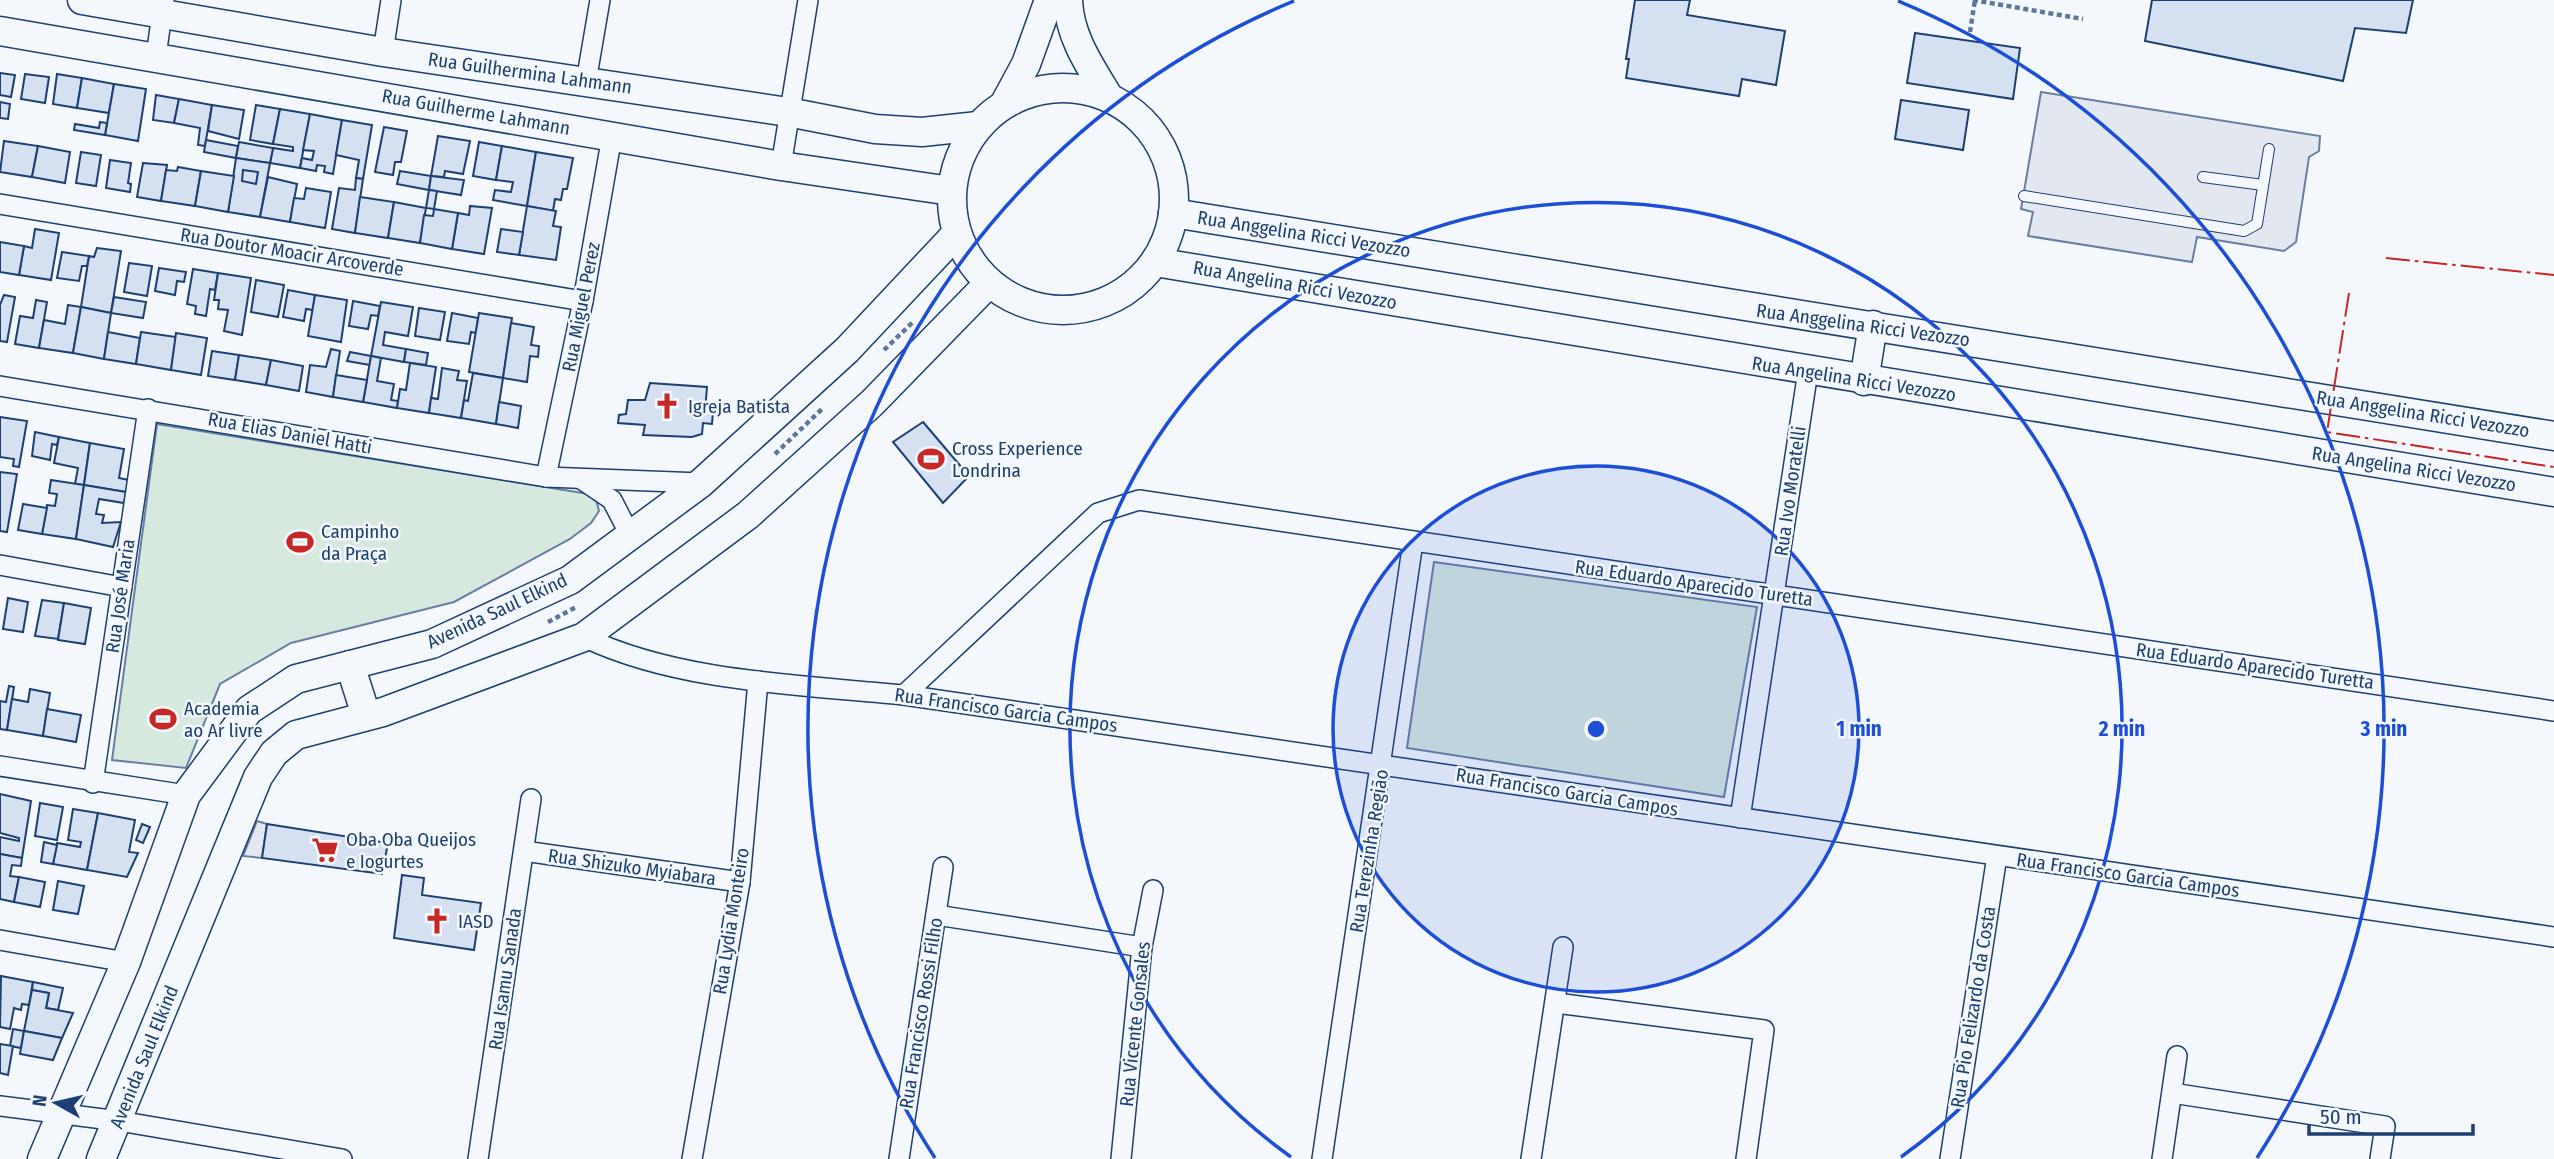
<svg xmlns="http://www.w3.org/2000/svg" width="2554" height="1159" viewBox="0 0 2554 1159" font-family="'Fira Sans Condensed',sans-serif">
  <rect width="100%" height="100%" fill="#f4f7fb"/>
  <g fill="#d7e8df" stroke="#687fa3" stroke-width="2">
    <path d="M157 424 595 495 599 511 591 523 570 539 454 602 291 643 220 684 186 768 112 760Z"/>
    <path d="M1434 562 1757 607 1724 797 1407 748Z"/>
  </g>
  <g fill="#e3e8f0" stroke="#687fa3" stroke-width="2">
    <path d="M2041 92 2320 136 2319 151 2309 157 2296 242 2284 251 2197 237 2192 262 2028 236 2033 212 2021 209Z"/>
    <path d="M257 821 267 824 262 858 243 856Z"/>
  </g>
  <g fill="#d5e0f0" stroke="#1d3f73" stroke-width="2">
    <path d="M1635 0H1690L1687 15 1785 31 1776 85 1742 79 1739 96 1626 78 1629 59H1626Z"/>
    <path d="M2152 0H2413L2406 33 2355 28 2343 81 2145 41Z"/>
    <path d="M1915 33 2020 48 2013 99 1907 83Z"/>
    <path d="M0 73 15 75 11 97 0 95Z"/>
    <path d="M25 74 49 77 45 103 21 99Z"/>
    <path d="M57 74 82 78 77 108 53 104Z"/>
    <path d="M82 78 114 84 109 113 77 108Z"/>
    <path d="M114 84 146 89 138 141 105 135Z"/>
    <path d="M156 95 179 99 174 123 153 120Z"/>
    <path d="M179 99 212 105 205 146 198 145 200 128 174 123Z"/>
    <path d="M1901 100 1969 110 1963 150 1895 139Z"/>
    <path d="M0 102 10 104 8 119 0 118Z"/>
    <path d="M212 105 244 110 239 139 208 131Z"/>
    <path d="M256 105 280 109 273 144 250 140Z"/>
    <path d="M280 109 310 114 300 168 270 163 273 148 293 151V147L273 144Z"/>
    <path d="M310 114 342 120 333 174 324 172 325 166 317 165 316 171 300 168 302 158 312 160 314 151 303 150Z"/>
    <path d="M342 120 372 125 363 179 356 178 359 160 336 155Z"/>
    <path d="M100 122 107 123 105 135 74 130 75 124 99 128Z"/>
    <path d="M384 127 407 131 401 162H395L393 175 375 172Z"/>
    <path d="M438 136 470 141 463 174 445 171 444 177 431 176Z"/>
    <path d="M206 140 238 146 236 158 204 152Z"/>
    <path d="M4 141 38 146 32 177 0 172Z"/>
    <path d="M239 142 273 148 270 163 236 158Z"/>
    <path d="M479 142 502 146 496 180 473 176Z"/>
    <path d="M38 146 70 152 65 183 32 177Z"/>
    <path d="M502 146 536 152 527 206 493 200 495 190 511 192 513 182 496 180Z"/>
    <path d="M81 152 101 155 96 186 76 183Z"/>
    <path d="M536 152 573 158 567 189H563L561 200 555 199 553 211 527 206Z"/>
    <path d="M236 158 270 163 260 217 228 212Z"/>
    <path d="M110 160 131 163 128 183 131 184 130 192 106 188Z"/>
    <path d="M143 163 167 165 161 201 137 197Z"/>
    <path d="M178 167 201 171 195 206 161 201 166 170 177 171Z"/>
    <path d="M243 170 258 172 256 184 242 181Z"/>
    <path d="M201 171 234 176 228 212 195 206Z"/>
    <path d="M400 171 431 176 429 190 397 184Z"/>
    <path d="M431 176 464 180 461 195 429 190Z"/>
    <path d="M268 177 297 184 290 222 260 217Z"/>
    <path d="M356 178 363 179 355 233 332 229 339 188 355 190Z"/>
    <path d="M306 188 331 192 325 228 290 222 294 198 304 199Z"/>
    <path d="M429 190 437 191 434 209 426 208Z"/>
    <path d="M360 197 394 202 388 238 355 233Z"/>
    <path d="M394 202 426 208 420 243 388 238Z"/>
    <path d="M470 206 492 208 484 254 452 249 458 213 469 215Z"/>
    <path d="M527 206 556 211 553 226 561 227 556 260 519 255Z"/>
    <path d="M434 209 458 213 452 249 420 243 424 215 433 216Z"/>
    <path d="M35 229 59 233 51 280 19 275 24 246 32 248Z"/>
    <path d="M501 229 523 232 519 255 497 252Z"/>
    <path d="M0 242 24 246 19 275 0 272Z"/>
    <path d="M97 248 121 251 111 313 81 307 89 256 94 257Z"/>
    <path d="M62 252 89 256 87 266H82L79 281 57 278Z"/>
    <path d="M129 263 152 266 147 296 124 292Z"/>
    <path d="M159 268 186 272 184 282 177 281 175 295 155 291Z"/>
    <path d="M193 269 218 273 215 290 210 289 206 316 195 314 196 306 187 304Z"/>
    <path d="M218 273 251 278 242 335 224 331 228 310 218 309 219 300H214Z"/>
    <path d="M256 280 284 285 278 317 251 312Z"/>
    <path d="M288 290 315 295 313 310 306 309 304 321 283 317Z"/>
    <path d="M4 295 15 297 7 342 0 341V305Z"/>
    <path d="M315 295 347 300 341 342 308 336Z"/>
    <path d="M114 297 146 302 143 318 111 313Z"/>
    <path d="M36 300 47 302 39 348 15 344 20 316 33 318Z"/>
    <path d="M353 301 380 306 378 316 371 315 368 329 349 326Z"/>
    <path d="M381 302 413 307 408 336 385 332 383 345 406 349 404 362 371 356Z"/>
    <path d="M68 305 81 307 73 353 39 348 44 320 65 324Z"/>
    <path d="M81 307 111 313 104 359 73 353Z"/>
    <path d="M419 308 445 312 440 340 415 336Z"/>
    <path d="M452 313 478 318 476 333 471 332 469 344 447 341Z"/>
    <path d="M479 313 512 318 503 378 469 372Z"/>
    <path d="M511 323 534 327 531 345 539 346 538 357 530 356 527 382 503 378Z"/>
    <path d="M108 332 140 338 136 364 104 359Z"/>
    <path d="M141 332 176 337 171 370 136 364Z"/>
    <path d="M176 333 207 338 201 375 171 370Z"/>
    <path d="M331 349 340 351 333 397 306 392 310 365 326 367Z"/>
    <path d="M406 349 428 353 426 365 404 362Z"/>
    <path d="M212 351 239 355 235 380 208 376Z"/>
    <path d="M350 352 371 356 370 365 347 361Z"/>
    <path d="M239 355 271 360 266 385 235 380Z"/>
    <path d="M371 356 381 358 377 381 394 384 391 400 398 401 397 408 363 402Z"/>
    <path d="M271 360 303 366 299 391 266 385Z"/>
    <path d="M410 363 436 367 429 413 397 408 400 389 406 390Z"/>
    <path d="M442 368 459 371 457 380 467 381 461 418 429 413 431 398 438 399Z"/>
    <path d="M473 373 503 378 496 424 461 418 464 400 468 401Z"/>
    <path d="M336 375 367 380 363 402 333 397Z"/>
    <path d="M650 383 707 387 705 411 713 412 712 424 703 423 702 434 692 437 643 435 645 425 618 423 619 415 626 414 628 400H645Z"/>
    <path d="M499 402 521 406 518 428 496 424Z"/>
    <path d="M0 417 27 421 19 467 13 466 14 459 0 457Z"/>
    <path d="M923 422 969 476 943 503 893 442Z"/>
    <path d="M35 432 59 437 57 445 52 444 50 460 32 456Z"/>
    <path d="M59 437 90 443 84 485 75 484 78 468 54 463Z"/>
    <path d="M90 443 124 449 119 478 129 480 126 492 84 485Z"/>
    <path d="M0 472 17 474 7 532 0 531Z"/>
    <path d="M51 480 84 485 76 539 42 534 47 505 55 506 57 494 49 493Z"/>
    <path d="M84 485 126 492 124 503 99 499 96 514 104 515 102 523 121 522 113 547 76 539Z"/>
    <path d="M23 504 47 508 42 534 18 530Z"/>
    <path d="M8 598 28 602 23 632 3 629Z"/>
    <path d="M42 600 64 603 58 639 35 636Z"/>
    <path d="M64 603 91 608 85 644 58 640Z"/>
    <path d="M9 686 14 687 7 730 0 729V701L6 702Z"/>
    <path d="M30 689 50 693 43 736 7 730 12 699 28 702Z"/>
    <path d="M47 709 81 715 76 742 43 736Z"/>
    <path d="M0 794 31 801 22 858 0 854V837L19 841V838L0 833Z"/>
    <path d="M40 803 63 807 57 840 35 836Z"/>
    <path d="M73 809 98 813 87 870 53 864 57 843 80 847 81 842 68 840Z"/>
    <path d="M98 813 135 820 129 852 138 853 127 877 87 870Z"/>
    <path d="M142 824 150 827 143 843 136 840Z"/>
    <path d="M267 824 388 843 382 874 262 858Z"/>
    <path d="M44 842 57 845 53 864 41 862Z"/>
    <path d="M0 854 22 858 21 866 12 865 10 876 19 877 14 902 0 899Z"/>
    <path d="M402 875 424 878 422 895 481 903 474 950 394 938Z"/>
    <path d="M19 877 45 882 40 907 14 902Z"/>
    <path d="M58 881 84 886 78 914 53 910Z"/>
    <path d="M1 976 33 982 29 1005 22 1004 21 1010 14 1008 10 1029 0 1027Z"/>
    <path d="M33 982 63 988 58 1010 46 1008 49 993 32 990Z"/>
    <path d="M32 990 49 993 46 1008 73 1013 62 1038 24 1031Z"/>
    <path d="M13 1029 24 1031 21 1048 10 1046Z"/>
    <path d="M24 1031 62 1038 53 1060 20 1054Z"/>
    <path d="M0 1044 13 1046 8 1075 0 1073Z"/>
  </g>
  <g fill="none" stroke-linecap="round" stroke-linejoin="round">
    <g stroke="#1d3f73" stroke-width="12">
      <g id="lane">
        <path d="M2203 177 2263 185"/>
        <path d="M2024 196 2244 231 2257 224 2269 149"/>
      </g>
    </g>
    <g stroke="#1d3f73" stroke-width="22">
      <g id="street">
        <path d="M383 52 391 0"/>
        <path d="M156 56 164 0"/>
        <path d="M586 82 600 0"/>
        <path d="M781 166 808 0"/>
        <path d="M0 204 583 301"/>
        <path d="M0 386 546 477 701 483"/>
        <path d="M546 477 583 301 612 136"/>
        <path d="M581 479 612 500 631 537"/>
        <path d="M0 565 122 587"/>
        <path d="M584 637C677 682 802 685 904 695L2554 937"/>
        <path d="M904 695 1098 513 1139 500 2554 711"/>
        <path d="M0 766 186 795"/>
        <path d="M93 783 148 409"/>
        <path d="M1740 818 1808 371"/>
        <path d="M524 851 740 882"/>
        <path d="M936 915 1142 947"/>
        <path d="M0 940 126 962"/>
        <path d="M1556 1003 1764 1030 1746 1159"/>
        <path d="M2172 1093 2385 1126 2380 1159"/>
        <path d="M0 1106 119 1121 342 1159"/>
        <path d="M478 1159 531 799"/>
        <path d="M692 1159 740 882 758 681"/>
        <path d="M899 1159 943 867"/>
        <path d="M1121 1159 1142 947 1153 890"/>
        <path d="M1322 1159 1413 542"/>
        <path d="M1531 1159 1563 947"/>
        <path d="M1950 1159 1997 856"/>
        <path d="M2162 1159 2177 1056"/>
      </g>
    </g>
    <g stroke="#1d3f73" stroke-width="31">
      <g id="secondary">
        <path d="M82 0 383 52 788 112 875 129 922 132 978 126"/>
        <path d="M1068 0C1069 36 1090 66 1108 96"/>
        <path d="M0 31 781 166 951 191"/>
        <circle cx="1063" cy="199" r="111"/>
        <path d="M1005 103 1026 64 1049 0"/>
        <path d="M1173 213C1633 289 2094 361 2554 436"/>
        <path d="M1155 262 2554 492"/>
        <path d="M1864 381 1873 325"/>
        <path d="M350 665 366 715"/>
        <path d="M42 1159 126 962 186 795 249 710 296 679 432 644 570 580 701 483 847 350 956 234"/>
        <path d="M101 1159 258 777 274 753 296 735 383 712 584 637 748 515 872 403 989 283"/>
      </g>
    </g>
    <g stroke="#5e769c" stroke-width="4.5" stroke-dasharray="5 3.5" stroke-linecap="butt">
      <path d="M1973 0 2083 19"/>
      <path d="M1970 32 1975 0"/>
      <path d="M884 350 913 322"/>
      <path d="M775 454 822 409"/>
      <path d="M548 622 578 606"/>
    </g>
    <use href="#lane" stroke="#f4f7fb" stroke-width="10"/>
    <use href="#street" stroke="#f4f7fb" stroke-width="19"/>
    <use href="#secondary" stroke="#f4f7fb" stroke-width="28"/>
    <g stroke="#c62828" stroke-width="2" stroke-dasharray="24 5 3.5 5" stroke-linecap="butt">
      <path d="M2386 258 2554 275"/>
      <path d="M2349 293 2327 432 2554 467"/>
    </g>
  </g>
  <circle cx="1596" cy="729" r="263" fill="#1d4ed8" fill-opacity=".12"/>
  <g fill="none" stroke="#1d4ed8" stroke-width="3.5">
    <circle cx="1596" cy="729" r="263"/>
    <path d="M1291 1157A526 526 0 1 1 1901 1157"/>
    <path d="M935 1158A788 788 0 0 1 1294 1M1898 1A788 788 0 0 1 2257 1158"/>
  </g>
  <defs>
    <g id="church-bare" transform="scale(2.1)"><path d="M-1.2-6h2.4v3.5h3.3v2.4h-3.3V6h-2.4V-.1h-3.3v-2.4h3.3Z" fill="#c62828" stroke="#f4f7fb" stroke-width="2.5" paint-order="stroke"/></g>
    <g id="stadium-bare" transform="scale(2.1)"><path d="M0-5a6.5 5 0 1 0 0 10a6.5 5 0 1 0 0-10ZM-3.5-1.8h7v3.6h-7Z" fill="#c62828" stroke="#f4f7fb" stroke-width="2.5" paint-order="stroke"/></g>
    <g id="supermarket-bare" transform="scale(2.1)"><path d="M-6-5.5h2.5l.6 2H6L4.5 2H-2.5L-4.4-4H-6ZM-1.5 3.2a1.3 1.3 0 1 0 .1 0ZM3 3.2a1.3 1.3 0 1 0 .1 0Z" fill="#c62828" stroke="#f4f7fb" stroke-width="2.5" paint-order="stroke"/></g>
  </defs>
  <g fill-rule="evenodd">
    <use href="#church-bare" x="667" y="406"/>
    <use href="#stadium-bare" x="931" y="459"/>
    <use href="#stadium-bare" x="300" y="542"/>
    <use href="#stadium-bare" x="163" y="719"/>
    <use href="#supermarket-bare" x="325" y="850"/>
    <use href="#church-bare" x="437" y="921"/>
  </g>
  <g text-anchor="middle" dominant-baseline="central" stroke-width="5" stroke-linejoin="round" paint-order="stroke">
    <g font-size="19" fill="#1d3f73" stroke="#f4f7fb">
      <text transform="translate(530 73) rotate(8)">Rua Guilhermina Lahmann</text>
      <text transform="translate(476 112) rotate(10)">Rua Guilherme Lahmann</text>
      <text transform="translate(1304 234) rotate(9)">Rua Anggelina Ricci Vezozzo</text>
      <text transform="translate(292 252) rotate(9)">Rua Doutor Moacir Arcoverde</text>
      <text transform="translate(1295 285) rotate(10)">Rua Angelina Ricci Vezozzo</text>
      <text transform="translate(581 307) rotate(-79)">Rua Miguel Perez</text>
      <text transform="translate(1863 325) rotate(8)">Rua Anggelina Ricci Vezozzo</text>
      <text transform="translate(1854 379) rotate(9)">Rua Angelina Ricci Vezozzo</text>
      <text transform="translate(2423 414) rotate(9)">Rua Anggelina Ricci Vezozzo</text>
      <text transform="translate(290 433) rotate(10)">Rua Elias Daniel Hatti</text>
      <text transform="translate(2414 469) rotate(9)">Rua Angelina Ricci Vezozzo</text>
      <text transform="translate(1790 491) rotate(-82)">Rua Ivo Moratelli</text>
      <text transform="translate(1694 583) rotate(8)">Rua Eduardo Aparecido Turetta</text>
      <text transform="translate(120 596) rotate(-82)">Rua José Maria</text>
      <text transform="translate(497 611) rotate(-25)">Avenida Saul Elkind</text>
      <text transform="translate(2255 666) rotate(8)">Rua Eduardo Aparecido Turetta</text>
      <text transform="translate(1006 710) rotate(8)">Rua Francisco Garcia Campos</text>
      <text transform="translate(1567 792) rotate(9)">Rua Francisco Garcia Campos</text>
      <text transform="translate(1369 851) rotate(-81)">Rua Terezinha Região</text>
      <text transform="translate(632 867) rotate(8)">Rua Shizuko Myiabara</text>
      <text transform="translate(2128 875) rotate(8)">Rua Francisco Garcia Campos</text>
      <text transform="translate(731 921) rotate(-81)">Rua Lydia Monteiro</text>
      <text transform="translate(505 979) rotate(-82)">Rua Isamu Sanada</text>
      <text transform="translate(1973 1007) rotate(-81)">Rua Pio Felizardo da Costa</text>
      <text transform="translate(921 1013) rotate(-81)">Rua Francisco Rossi Filho</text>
      <text transform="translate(1135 1024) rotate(-84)">Rua Vicente Gonsales</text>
      <text transform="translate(144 1057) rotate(-68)">Avenida Saul Elkind</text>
    </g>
    <g font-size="19" fill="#1d3f73" stroke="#f4f7fb" text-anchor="start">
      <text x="688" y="406">Igreja Batista</text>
      <text x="952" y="448">Cross Experience<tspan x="952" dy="22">Londrina</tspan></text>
      <text x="321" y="531">Campinho<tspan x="321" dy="22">da Praça</tspan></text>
      <text x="184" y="708">Academia<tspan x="184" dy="22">ao Ar livre</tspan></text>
      <text x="346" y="839">Oba Oba Queijos<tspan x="346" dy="22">e Iogurtes</tspan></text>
      <text x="458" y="921">IASD</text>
    </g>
  </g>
  <circle cx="1596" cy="729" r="10" fill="#1d4ed8" stroke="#f4f7fb" stroke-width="3.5"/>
  <g font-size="21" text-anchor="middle" font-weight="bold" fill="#1d4ed8" stroke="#f4f7fb" stroke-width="5" stroke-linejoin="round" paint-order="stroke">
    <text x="1859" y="736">1 min</text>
    <text x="2122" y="736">2 min</text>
    <text x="2384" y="736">3 min</text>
  </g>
  <g transform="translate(56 1103) rotate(278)" stroke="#f4f7fb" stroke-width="5" paint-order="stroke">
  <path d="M0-5L12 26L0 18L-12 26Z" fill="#1d3f73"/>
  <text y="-10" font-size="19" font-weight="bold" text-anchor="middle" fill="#1d3f73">N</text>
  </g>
  <path d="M2309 1124v10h164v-10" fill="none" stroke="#1d3f73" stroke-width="3.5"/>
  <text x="2320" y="1124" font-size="21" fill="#1d3f73" stroke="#f4f7fb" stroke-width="5" paint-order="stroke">50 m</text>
</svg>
